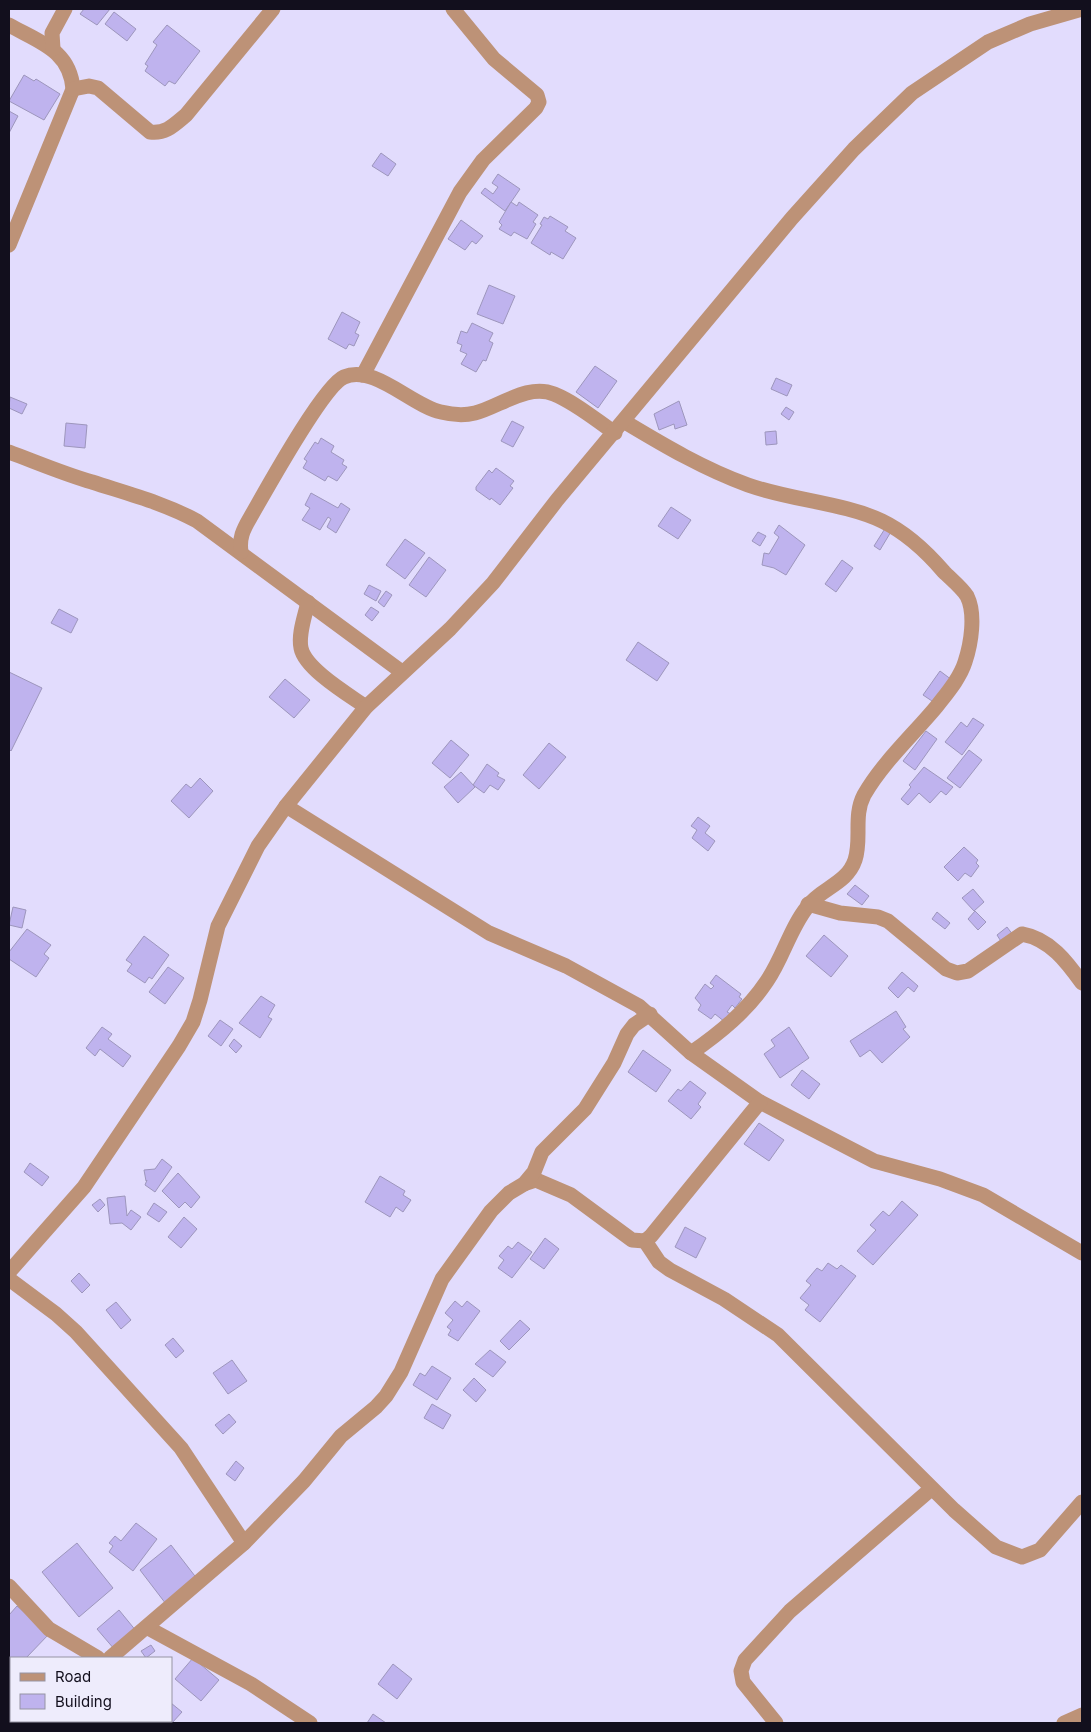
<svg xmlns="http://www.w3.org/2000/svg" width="1091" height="1732" viewBox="0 0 1091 1732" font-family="Inter,sans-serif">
  <rect width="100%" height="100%" fill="#e2dcfd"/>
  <g fill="#bfb3ee" stroke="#9d96bc">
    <path d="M84 9H110L97 25 80 14Z"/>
    <path d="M114 12 136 29 127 41 105 24Z"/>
    <path d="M167 25 200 51 175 84 169 81 165 86 145 71 148 66 145 64 157 45 153 42Z"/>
    <path d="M24 75 34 81 36 79 60 94 44 120 9 101Z"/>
    <path d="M9 111 18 116 9 133Z"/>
    <path d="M381 153 396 164 388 176 372 166Z"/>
    <path d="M498 174 520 189 505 211 481 193 485 188 493 194 498 187 492 183Z"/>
    <path d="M511 202 517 206 519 202 538 215 533 222 536 224 527 239 514 232 511 236 499 229 502 225 499 222Z"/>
    <path d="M550 216 568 227 565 231 576 238 563 259 551 252 550 255 531 243 542 225 540 224 544 217 548 219Z"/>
    <path d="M461 220 483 236 476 244 472 241 465 250 448 239Z"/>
    <path d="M489 285 515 296 503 324 477 314Z"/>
    <path d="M342 312 360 322 355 333 359 335 354 346 349 344 346 349 328 339Z"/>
    <path d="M472 323 493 333 489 341 493 343 486 361 483 360 476 372 461 364 467 354 460 351 462 345 457 343 461 331 467 333Z"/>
    <path d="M595 366 617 381 598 408 576 392Z"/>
    <path d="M776 378 792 385 787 396 771 389Z"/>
    <path d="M10 397 27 404 22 414 9 408Z"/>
    <path d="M679 401 687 425 675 429 674 424 659 430 654 414Z"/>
    <path d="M786 407 794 412 789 420 781 414Z"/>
    <path d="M512 421 524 427 513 447 501 441Z"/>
    <path d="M66 423 87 425 85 448 64 446Z"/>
    <path d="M776 431 777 444 766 445 765 432Z"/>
    <path d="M321 438 334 446 331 452 344 460 342 464 347 467 337 481 328 476 325 481 303 468 307 461 304 459 315 442 318 444Z"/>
    <path d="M496 468 514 481 510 486 513 488 500 505 491 498 490 500 476 490V487L489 470 492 473Z"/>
    <path d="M311 493 338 508 341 503 350 509 336 533 327 527 331 519 328 517 320 530 302 520 310 508 305 505Z"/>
    <path d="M671 507 691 520 678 539 658 526Z"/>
    <path d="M779 525 805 545 786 575 774 568 762 565 764 553 769 554 779 537 774 533Z"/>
    <path d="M886 527 892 530 880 550 874 546Z"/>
    <path d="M758 532 766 536 760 546 752 541Z"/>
    <path d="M405 539 425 553 405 579 386 565Z"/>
    <path d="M429 557 446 570 426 597 409 585Z"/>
    <path d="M842 560 853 568 836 592 825 584Z"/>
    <path d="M369 585 381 591 376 601 364 594Z"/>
    <path d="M386 591 392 595 384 607 378 602Z"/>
    <path d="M371 607 379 612 372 621 365 615Z"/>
    <path d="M59 609 78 619 71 633 51 623Z"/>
    <path d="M638 642 669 663 657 681 626 660Z"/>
    <path d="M940 671 952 680 935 703 923 695Z"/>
    <path d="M9 672 42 688 11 751 9 749Z"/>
    <path d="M285 679 310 700 294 718 269 697Z"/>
    <path d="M973 718 984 725 962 755 945 742 961 722 967 727Z"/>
    <path d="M926 731 937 739 915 770 903 761Z"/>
    <path d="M451 740 469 755 450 778 432 763Z"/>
    <path d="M549 743 566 757 539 789 523 775Z"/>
    <path d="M969 750 982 760 960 788 947 778Z"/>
    <path d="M487 764 499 773 497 776 505 780 498 790 490 785 484 793 473 785Z"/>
    <path d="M924 767 953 787 946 795 941 791 930 803 919 793 908 805 901 799 911 787 909 785Z"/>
    <path d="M461 772 475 787 458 803 444 787Z"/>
    <path d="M200 778 213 791 189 818 171 801 186 784 191 788Z"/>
    <path d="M698 817 710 826 705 833 715 841 708 851 692 838 697 830 691 826Z"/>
    <path d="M964 847 978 860 976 863 979 866 971 877 965 873 958 881 944 867Z"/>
    <path d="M855 885 869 896 862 905 847 894Z"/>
    <path d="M973 889 984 902 974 911 962 898Z"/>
    <path d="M13 907 26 910 22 928 9 925Z"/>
    <path d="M975 911 986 922 978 930 968 919Z"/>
    <path d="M937 912 950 923 945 929 932 919Z"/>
    <path d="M1007 927 1013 935 1002 943 997 935Z"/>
    <path d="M27 929 51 945 44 954 49 958 36 977 9 959V952Z"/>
    <path d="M824 935 848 956 831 977 806 956Z"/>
    <path d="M144 936 169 955 152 979 149 977 145 983 127 971 132 964 126 960Z"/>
    <path d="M168 967 184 978 165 1004 149 992Z"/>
    <path d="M902 972 918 986 914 992 908 987 898 998 888 988Z"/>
    <path d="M716 975 741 994 739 997 742 999 735 1008 732 1005 727 1012 731 1014 725 1022 715 1014 711 1019 698 1010 701 1005 695 998 705 984 711 989 714 986 710 983Z"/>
    <path d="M261 996 275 1005 268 1017 272 1019 260 1038 239 1023Z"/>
    <path d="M896 1011 906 1027 903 1029 910 1037 882 1063 870 1050 860 1057 850 1041Z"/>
    <path d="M220 1020 233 1029 221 1046 208 1036Z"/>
    <path d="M102 1027 112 1034 108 1039 131 1056 123 1067 100 1049 95 1056 86 1048Z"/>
    <path d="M789 1027 809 1058 780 1078 764 1054 775 1046 771 1040Z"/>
    <path d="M234 1039 242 1046 236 1053 229 1046Z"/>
    <path d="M643 1050 671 1070 656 1092 628 1072Z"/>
    <path d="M802 1070 820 1084 809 1099 791 1085Z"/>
    <path d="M690 1081 706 1093 698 1104 701 1107 691 1119 668 1101 678 1089 681 1091Z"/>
    <path d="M759 1123 784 1140 769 1161 744 1144Z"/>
    <path d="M162 1159 172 1167 155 1192 145 1185 147 1180 146 1181 144 1170 155 1169Z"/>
    <path d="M30 1163 49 1177 42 1186 24 1172Z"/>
    <path d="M178 1173 200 1197 191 1208 185 1202 179 1208 162 1191Z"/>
    <path d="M380 1176 405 1191 403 1195 411 1200 403 1212 396 1207 390 1217 365 1202Z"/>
    <path d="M125 1196 127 1216 131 1210 141 1217 131 1230 122 1223 110 1224 107 1198Z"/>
    <path d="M100 1199 105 1205 98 1212 92 1205Z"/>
    <path d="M902 1201 918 1215 873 1265 857 1251 876 1230 870 1225 883 1211 889 1216Z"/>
    <path d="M154 1203 167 1212 159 1222 147 1214Z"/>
    <path d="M184 1217 197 1229 181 1248 168 1237Z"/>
    <path d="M685 1227 706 1238 696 1258 675 1247Z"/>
    <path d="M545 1238 559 1249 544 1269 530 1259Z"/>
    <path d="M518 1242 532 1252 512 1278 498 1268 504 1260 499 1256 508 1246 512 1249Z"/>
    <path d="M828 1263 837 1269 841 1265 856 1276 820 1322 805 1310 809 1305 800 1298 811 1285 806 1281 817 1268 822 1271Z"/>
    <path d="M79 1273 90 1285 82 1293 71 1281Z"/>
    <path d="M455 1301 462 1307 467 1301 480 1311 458 1341 448 1335 451 1330 447 1327 453 1320 445 1313Z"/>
    <path d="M116 1302 131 1320 121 1329 106 1310Z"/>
    <path d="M520 1320 530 1329 509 1350 500 1341Z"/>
    <path d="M173 1338 184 1351 176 1358 165 1345Z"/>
    <path d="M490 1350 506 1362 493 1377 475 1364Z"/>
    <path d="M232 1360 247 1381 228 1394 213 1373Z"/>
    <path d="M432 1366 451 1378 437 1400 413 1385 420 1373 425 1376Z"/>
    <path d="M474 1378 486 1390 476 1402 463 1390Z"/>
    <path d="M432 1404 451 1415 443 1429 424 1418Z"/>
    <path d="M229 1414 236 1422 223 1434 215 1425Z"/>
    <path d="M236 1461 244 1468 235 1481 226 1474Z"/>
    <path d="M136 1523 157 1539 133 1571 109 1552 113 1546 109 1543 115 1536 121 1541Z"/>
    <path d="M77 1543 113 1588 79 1617 42 1572Z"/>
    <path d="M171 1545 198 1580 166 1604 140 1570Z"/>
    <path d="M17 1606 49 1634 26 1658H11V1671L9 1669V1615Z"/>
    <path d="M119 1610 137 1632 115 1650 97 1629Z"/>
    <path d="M151 1645 155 1651 146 1658 141 1651Z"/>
    <path d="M193 1658 219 1680 201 1701 175 1679Z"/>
    <path d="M393 1664 412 1679 397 1699 378 1684Z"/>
    <path d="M171 1703 182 1712 172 1723H137L135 1721H171Z"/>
    <path d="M373 1714 386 1723H367Z"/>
  </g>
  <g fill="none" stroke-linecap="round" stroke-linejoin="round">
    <g stroke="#bd9277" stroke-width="15">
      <path d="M9 25C39 42 70 50 73 89L9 245"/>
      <path d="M53 49 52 33 65 9"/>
      <path d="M73 89 89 86 98 88 150 132C166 134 174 125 186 115L273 9"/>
      <path d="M363 375 460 192 483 160 536 108 539 102 537 95 494 59 453 9"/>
      <path d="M625 422C665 446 704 469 748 485 790 500 844 503 882 521 907 533 926 551 944 572 951 579 962 588 967 596 976 614 971 644 965 662 960 678 947 693 937 706 913 735 883 762 864 795 853 816 862 839 855 860 847 884 821 888 808 906 790 928 783 958 767 981 747 1011 720 1033 691 1053"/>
      <path d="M9 452C36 462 64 474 92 482 129 494 164 503 197 521L402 672"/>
      <path d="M241 552C239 538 243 530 250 518 265 492 323 386 344 377 374 364 412 406 441 412 453 415 463 416 475 413 499 407 528 383 554 394 576 403 596 420 615 433"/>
      <path d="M308 602C305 616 298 634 301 648 305 669 349 695 366 707"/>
      <path d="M286 806 489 933 566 966 639 1006 691 1053 760 1102 874 1161 940 1179 983 1195 1082 1253"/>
      <path d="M808 904 840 913 878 917 888 921 946 969 957 973 968 971 1022 934C1050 939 1067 962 1082 983"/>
      <path d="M524 1184 536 1180 571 1195 632 1240 645 1241 651 1236 760 1102"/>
      <path d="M645 1241 659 1262 670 1270 724 1299 778 1335 954 1510 996 1547 1022 1557 1040 1550 1082 1502"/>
      <path d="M9 1272 84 1187 179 1046 193 1022 200 1000 218 926 258 846 286 806 366 707 450 629 493 583 557 500 792 218 854 149 912 93 988 42 1030 24 1082 9"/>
      <path d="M9 1279 56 1314 76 1332 181 1448 244 1543"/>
      <path d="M9 1586 49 1629 98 1658"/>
      <path d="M148 1628 251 1684 310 1723"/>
      <path d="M110 1658 244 1543 304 1481 341 1436 376 1407 386 1396 401 1372 442 1279 491 1211 509 1193 524 1184 534 1172 542 1152 585 1109 614 1063 627 1034 634 1025 650 1014"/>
      <path d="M30 1723 33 1721"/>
      <path d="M776 1723 743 1682 741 1671 745 1660 790 1611 931 1489"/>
      <path d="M1064 1723 1082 1715"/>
    </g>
  </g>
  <rect width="1091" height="1732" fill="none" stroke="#120f1d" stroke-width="20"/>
  <rect x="10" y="1657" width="162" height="65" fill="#eeecfc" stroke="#9694a3"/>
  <rect x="20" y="1673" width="25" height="8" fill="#bd9277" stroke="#9694a3"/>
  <text x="55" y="1682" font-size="15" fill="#120f1d">Road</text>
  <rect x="20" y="1694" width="25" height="15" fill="#bfb3ee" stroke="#9694a3"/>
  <text x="55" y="1707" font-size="15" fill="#120f1d">Building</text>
</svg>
